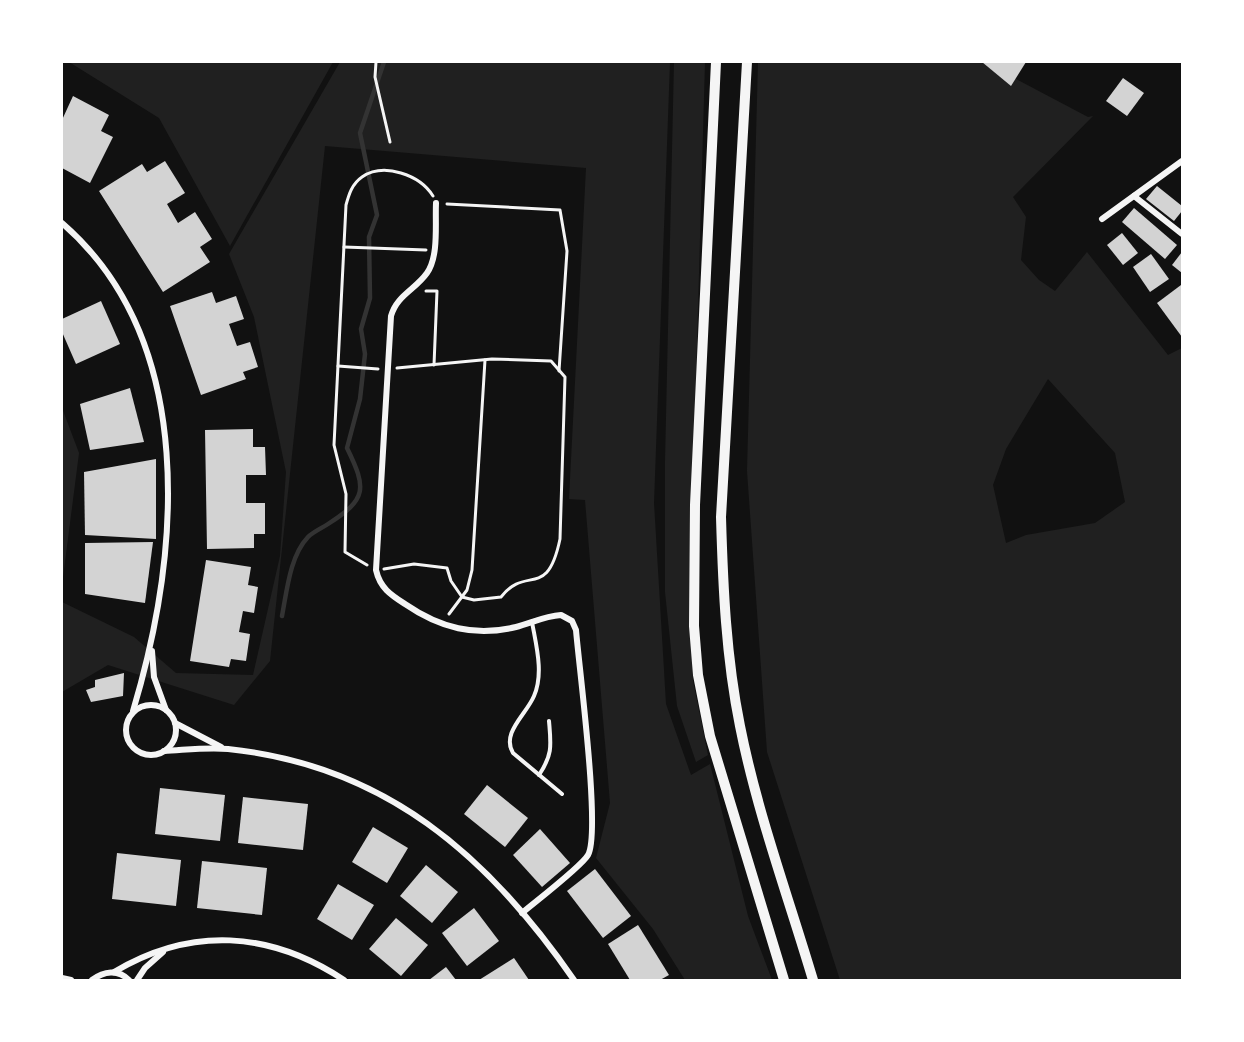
<svg xmlns="http://www.w3.org/2000/svg" width="1244" height="1042" viewBox="0 0 1244 1042" font-family="Lato,sans-serif">
  <rect width="100%" height="100%" fill="#111"/>
  <g fill="#202020" fill-rule="evenodd">
    <path d="M69 62H333L230 246 159 118Z"/>
    <path d="M340 62H670L654 503 666 704 691 775 710 764 748 916 772 980H685L653 929 596 858 610 803 585 500 569 499 586 168 325 146 270 661 234 705 108 665 62 692V602L134 637 176 673 253 675 280 556 286 472 254 317 229 254Z"/>
    <path d="M674 62H705L690 590 693 681 708 755 696 762 677 706 665 592V462Z"/>
    <path d="M758 62H984L1088 117 1093 116 1013 197 1026 217 1021 260 1039 280 1055 291 1087 252 1168 355 1182 348V980H840L767 752 747 471ZM1048 379 1115 453 1125 502 1095 523 1026 535 1006 543 993 485 1006 449Z"/>
    <path d="M62 408 79 453 62 585Z"/>
  </g>
  <g fill="none" stroke-linecap="round" stroke-linejoin="round">
    <path stroke="#333" stroke-width="4.5" d="M282 616C287 590 290 556 308 537 313 532 322 528 328 524 367 499 367 489 347 448L360 399 365 354 361 329 370 298 369 237 377 215 360 133 384 62"/>
  </g>
  <g fill="#d3d3d3">
    <path d="M982 62H1026L1011 86Z"/>
    <path d="M1123 78 1144 93 1127 116 1106 101Z"/>
    <path d="M73 96 109 115 101 131 113 137 90 183 62 168V120Z"/>
    <path d="M165 161 185 193 167 204 178 223 195 212 212 239 200 247 210 262 163 292 99 191 142 164 147 172Z"/>
    <path d="M1157 186 1182 206V211L1174 221 1146 199Z"/>
    <path d="M1134 208 1177 245 1165 259 1122 222Z"/>
    <path d="M1122 233 1138 253 1123 265 1107 245Z"/>
    <path d="M1182 252V273L1172 265Z"/>
    <path d="M1151 254 1169 279 1150 292 1133 267Z"/>
    <path d="M1181 285 1182 288V337L1157 303Z"/>
    <path d="M212 292 216 303 236 296 244 319 229 324 237 346 250 342 258 367 243 372 246 379 201 395 170 306Z"/>
    <path d="M101 301 120 344 76 364 62 332V319Z"/>
    <path d="M130 388 144 442 90 450 80 404Z"/>
    <path d="M253 429V447H265L266 475H246V503H265V534H254V548L207 549 205 430Z"/>
    <path d="M156 459V539L85 535 84 472Z"/>
    <path d="M153 542 145 603 85 594V543Z"/>
    <path d="M206 560 251 567 248 585 258 587 254 613 243 611 239 632 250 634 246 661 231 659 229 667 190 661Z"/>
    <path d="M124 673 123 696 91 702 86 690 95 687V680Z"/>
    <path d="M487 785 528 818 505 847 464 814Z"/>
    <path d="M160 788 225 795 220 841 155 834Z"/>
    <path d="M243 797 308 804 303 850 238 843Z"/>
    <path d="M373 827 408 848 387 883 352 862Z"/>
    <path d="M540 829 570 863 542 887 513 855Z"/>
    <path d="M117 853 181 860 176 906 112 899Z"/>
    <path d="M202 861 267 868 262 915 197 908Z"/>
    <path d="M426 865 458 892 432 923 400 896Z"/>
    <path d="M595 869 631 916 603 938 567 891Z"/>
    <path d="M338 884 374 905 352 940 317 919Z"/>
    <path d="M474 908 499 941 467 966 442 933Z"/>
    <path d="M396 918 428 945 401 976 369 949Z"/>
    <path d="M638 925 669 975 660 980H630L608 944Z"/>
    <path d="M514 958 529 980H479Z"/>
    <path d="M446 967 456 980H429Z"/>
  </g>
  <g fill="none" stroke-linecap="round" stroke-linejoin="round">
    <g stroke="#f5f5f5" stroke-width="3">
      <path d="M376 62 375 77 390 142"/>
      <path d="M447 204 560 210 567 251 559 371"/>
      <path d="M344 247 426 250"/>
      <path d="M426 291H437L434 365"/>
      <path d="M338 366 378 369"/>
      <path d="M367 565 345 552 346 494 334 445 346 205C349 194 352 184 362 177 384 162 420 175 433 196"/>
      <path d="M384 569 414 564 447 568 451 581 462 597 474 600 501 597C527 564 547 601 560 539L565 377 551 361 492 359 397 368"/>
      <path d="M449 614 467 590 472 570 485 360"/>
    </g>
    <g stroke="#f5f5f5" stroke-width="4">
      <path d="M532 622C536 645 544 673 534 696 526 715 501 733 513 753L562 794"/>
      <path d="M539 775C553 754 551 745 549 721"/>
    </g>
    <g stroke="#f5f5f5" stroke-width="6">
      <path d="M1134 196 1182 234"/>
      <path d="M436 203C435 224 439 256 427 273 415 290 397 295 391 316L376 570C380 588 391 595 405 604 440 628 475 637 516 627 531 623 545 616 561 615L572 621 576 630C579 667 601 832 588 855 582 866 535 902 522 913"/>
      <path d="M1102 219 1182 161"/>
      <path d="M62 223C199 342 180 554 133 711"/>
      <path d="M152 651 154 677 166 710"/>
      <circle cx="151" cy="730" r="25"/>
      <path d="M175 723 221 747"/>
      <path d="M164 751C185 750 207 747 228 749 384 765 488 855 574 980"/>
      <path d="M114 972C191 926 270 931 344 980"/>
      <path d="M62 978 71 980"/>
      <path d="M92 980C104 971 118 969 129 980"/>
      <path d="M137 980 145 968 163 952"/>
    </g>
    <g stroke="#f5f5f5" stroke-width="10">
      <path d="M716 62 695 505 694 626 698 675 710 736 784 980"/>
      <path d="M747 62 721 517C723 587 726 657 740 726 757 812 788 896 813 980"/>
    </g>
  </g>
  <rect width="1244" height="1042" fill="none" stroke="#ffffff" stroke-width="126"/>
</svg>
